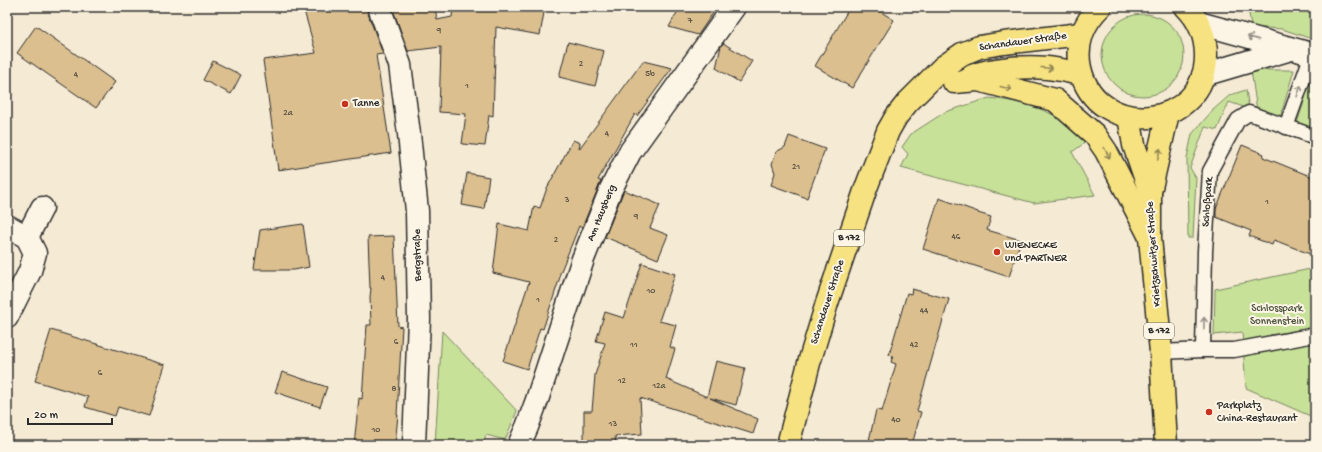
<svg xmlns="http://www.w3.org/2000/svg" width="1322" height="452" viewBox="0 0 1322 452" font-family="'Gochi Hand',sans-serif">
  <rect width="100%" height="100%" fill="#f5ead4"/>
  <filter id="ink" filterUnits="userSpaceOnUse"><feTurbulence type="fractalNoise" baseFrequency=".025" numOctaves="2"/><feDisplacementMap in="SourceGraphic" scale="8" xChannelSelector="R" yChannelSelector="G"/><feConvolveMatrix kernelMatrix="1 2 1 2 8 2 1 2 1" color-interpolation-filters="sRGB"/></filter>
  <g filter="url(#ink)">
    <g fill="#c7e198" stroke="#798662">
      <path d="M1224 7H1315V40L1282 29 1251 27 1249 13 1231 11Z"/>
      <circle cx="1143" cy="55" r="41"/>
      <path d="M1251 70H1294L1280 118 1257 111Z"/>
      <path d="M1314 71 1315 72V129L1297 123Z"/>
      <path d="M1246 90 1249 109 1229 102 1217 130 1205 127 1190 168 1196 178 1193 238H1188L1187 158 1192 134 1213 110 1230 95Z"/>
      <path d="M989 98C1018 101 1050 108 1072 128 1077 132 1081 137 1086 142L1072 152 1095 195 1034 203 901 168 908 154 902 147 911 134 945 112Z"/>
      <path d="M1315 268V418L1246 388 1242 332 1214 335 1215 289Z"/>
      <path d="M442 331 517 411 505 440 486 435 483 445H435Z"/>
    </g>
    <g fill="#dbbf8f" stroke="#2b2b2b">
      <path d="M303 7H367V11L383 54 376 55 391 153 278 170 263 60 316 53Z"/>
      <path d="M392 7H435L437 20 452 17 453 7H545L540 35 496 27 493 116 489 115 485 146 462 144 466 114 439 112 441 47 408 51Z"/>
      <path d="M680 7H717L698 35 669 27Z"/>
      <path d="M850 7H873L894 20 852 88 815 66Z"/>
      <path d="M36 26 115 82 96 108 17 53Z"/>
      <path d="M568 42 604 51 595 86 559 77Z"/>
      <path d="M723 43 752 61 739 82 716 68 721 46Z"/>
      <path d="M213 61 241 75 231 94 203 80Z"/>
      <path d="M643 61 672 68 637 116 635 114 598 180 601 181 582 228 579 226 559 276 560 277 543 329 540 328 527 369 503 361 529 282 493 273 499 224 529 231 534 206 540 208 547 188 573 140 580 143 579 149Z"/>
      <path d="M789 136 825 149 807 198 771 185 775 173 772 164 776 152 785 147Z"/>
      <path d="M1242 145 1264 154 1263 157 1315 178V256L1274 240 1272 245 1249 236 1251 231 1216 217V209Z"/>
      <path d="M467 173 489 177 484 209 462 205Z"/>
      <path d="M624 190 660 205 650 228 668 235 658 259 605 237Z"/>
      <path d="M939 198 978 212V213L991 217 987 230 1021 240 1009 277 923 249Z"/>
      <path d="M303 224 309 267 294 270H254L260 230Z"/>
      <path d="M394 236 398 326 402 327 397 415H398L395 445H354L359 398 362 399 367 325H371L370 297 371 288H370L368 237Z"/>
      <path d="M642 263 675 274 659 321 676 325 670 347 675 349 666 379 707 397 716 361 745 368 736 405 710 398 758 419 753 434 640 398 642 434 615 436 616 445H584V411H592L595 375 605 343 596 341 605 312 624 318Z"/>
      <path d="M912 289 949 299 917 411 921 412 912 445H868L876 410 882 411 896 364 891 362 893 356 889 355 907 293 911 294Z"/>
      <path d="M51 330 165 365 149 416 118 407 115 416 85 407 88 397 35 381Z"/>
      <path d="M282 372 327 387 320 407 275 392Z"/>
    </g>
    <g fill="none" stroke-linecap="round" stroke-linejoin="round">
      <g stroke="#2b2b2b" stroke-width="17">
        <g id="service">
          <path d="M1286 127 1312 54"/>
          <path d="M1203 350 1205 251 1210 171 1238 120 1249 113 1315 137"/>
          <path d="M1161 352 1203 350H1234L1315 335"/>
        </g>
      </g>
      <g stroke="#2b2b2b" stroke-width="25">
        <g id="minor">
          <path d="M379 7 400 65 409 134 417 211 419 319 414 445"/>
          <path d="M1199 23 1315 55"/>
          <path d="M1203 75 1291 49"/>
          <path d="M7 226 27 237 35 253 30 271 7 317"/>
          <path d="M27 237 42 208"/>
          <path d="M519 445 527 427 537 400 583 259 611 189 630 152 734 7"/>
        </g>
      </g>
      <g stroke="#2b2b2b" stroke-width="25">
        <g id="primary">
          <path d="M1100 7C1083 23 1075 45 1080 68 1096 141 1206 130 1206 56 1206 37 1199 20 1186 7"/>
          <path d="M972 76C992 68 1026 66 1047 68 1059 69 1070 72 1081 74"/>
          <path d="M954 82 978 80 1055 100 1095 135 1106 151 1149 235"/>
          <path d="M1129 117 1134 145 1150 192"/>
          <path d="M788 445 809 363 827 303 866 188 888 131 896 117 907 103 943 67 962 54 979 47 1004 43 1081 34"/>
          <path d="M1166 445 1161 352 1150 238V192L1168 113"/>
        </g>
      </g>
      <use href="#service" stroke="#fcf5e5" stroke-width="14"/>
      <use href="#minor" stroke="#fcf5e5" stroke-width="22"/>
      <use href="#primary" stroke="#f7e281" stroke-width="22"/>
    </g>
    <defs><path id="oneway-shaft" d="M-6 0H5M1.5-3L5.5 0L1.5 3" fill="none" stroke-width="1.6" stroke-linecap="round" stroke-linejoin="round"/></defs>
    <g stroke="#949088">
      <use href="#oneway-shaft" transform="translate(1253 38) rotate(-164)"/>
      <use href="#oneway-shaft" transform="translate(1299 91) rotate(-71)"/>
      <use href="#oneway-shaft" transform="translate(1204 323) rotate(-89)"/>
    </g>
    <g stroke="#918656">
      <use href="#oneway-shaft" transform="translate(1047 68) rotate(5)"/>
      <use href="#oneway-shaft" transform="translate(1006 88) rotate(14)"/>
      <use href="#oneway-shaft" transform="translate(1107 153) rotate(62)"/>
      <use href="#oneway-shaft" transform="translate(1159 154) rotate(-77)"/>
    </g>
  </g>
  <g fill="#c8321e" stroke="#fcf5e5" stroke-width="1.5">
    <circle cx="345" cy="104" r="4"/>
    <circle cx="997" cy="252" r="4"/>
    <circle cx="1209" cy="412" r="4"/>
  </g>
  <g text-anchor="middle" dominant-baseline="central" stroke-width="4" stroke-linejoin="round" paint-order="stroke">
    <g font-size="9" fill="#575044">
      <text x="690" y="21">7</text>
      <text x="439" y="31">9</text>
      <text x="581" y="64">2</text>
      <text x="650" y="74">5b</text>
      <text x="76" y="75">4</text>
      <text x="467" y="86">1</text>
      <text x="288" y="113">2a</text>
      <text x="607" y="134">4</text>
      <text x="796" y="167">21</text>
      <text x="567" y="200">3</text>
      <text x="1267" y="202">1</text>
      <text x="636" y="217">9</text>
      <text x="956" y="237">46</text>
      <text x="556" y="240">2</text>
      <text x="383" y="278">4</text>
      <text x="651" y="291">10</text>
      <text x="538" y="300">1</text>
      <text x="924" y="311">44</text>
      <text x="396" y="342">6</text>
      <text x="634" y="345">11</text>
      <text x="914" y="345">42</text>
      <text x="100" y="373">6</text>
      <text x="622" y="381">12</text>
      <text x="659" y="386">12a</text>
      <text x="394" y="389">8</text>
      <text x="896" y="420">40</text>
      <text x="613" y="424">13</text>
      <text x="376" y="430">10</text>
    </g>
    <g fill="#fcf5e5" stroke="#6a6863" stroke-width="1">
      <rect x="834" y="230" width="30" height="16" rx="3"/>
      <rect x="1144" y="323" width="30" height="16" rx="3"/>
    </g>
    <g font-size="10" font-weight="bold" fill="#2b2b2b">
      <text x="849" y="238">B 172</text>
      <text x="1159" y="331">B 172</text>
    </g>
    <g font-size="11" fill="#2b2b2b" stroke="#fcf5e5">
      <text transform="translate(1023 42) rotate(-8)">Schandauer Straße</text>
      <text transform="translate(1208 202) rotate(-86)">Schloßpark</text>
      <text transform="translate(602 213) rotate(-68)">Am Hausberg</text>
      <text transform="translate(1154 254) rotate(-94)">Krietzschwitzer Straße</text>
      <text transform="translate(418 255) rotate(-91)">Bergstraße</text>
      <text transform="translate(828 302) rotate(-72)">Schandauer Straße</text>
    </g>
    <g font-size="11" fill="#2b2b2b" stroke="#fcf5e5" text-anchor="start">
      <text x="353" y="104">Tanne</text>
      <text x="1005" y="246">WIENECKE<tspan x="1005" dy="13">und PARTNER</tspan></text>
      <text x="1217" y="406">Parkplatz<tspan x="1217" dy="13">China-Restaurant</tspan></text>
    </g>
    <g font-size="11" fill="#525846" stroke="#fcf5e5">
      <text x="1277" y="309">Schlosspark<tspan x="1277" dy="13">Sonnenstein</tspan></text>
    </g>
  </g>
  <rect width="1322" height="452" fill="none" stroke="#fcf5e5" stroke-width="24"/>
  <rect x="12" y="12" width="1298" height="428" fill="none" stroke="#2b2b2b" stroke-width="1.5" filter="url(#ink)"/>
  <path d="M28 418v6h84v-6" fill="none" stroke="#2b2b2b" stroke-width="2"/>
  <text x="34" y="418" font-size="12" fill="#2b2b2b" stroke="#fcf5e5" stroke-width="3" paint-order="stroke">20 m</text>
</svg>
